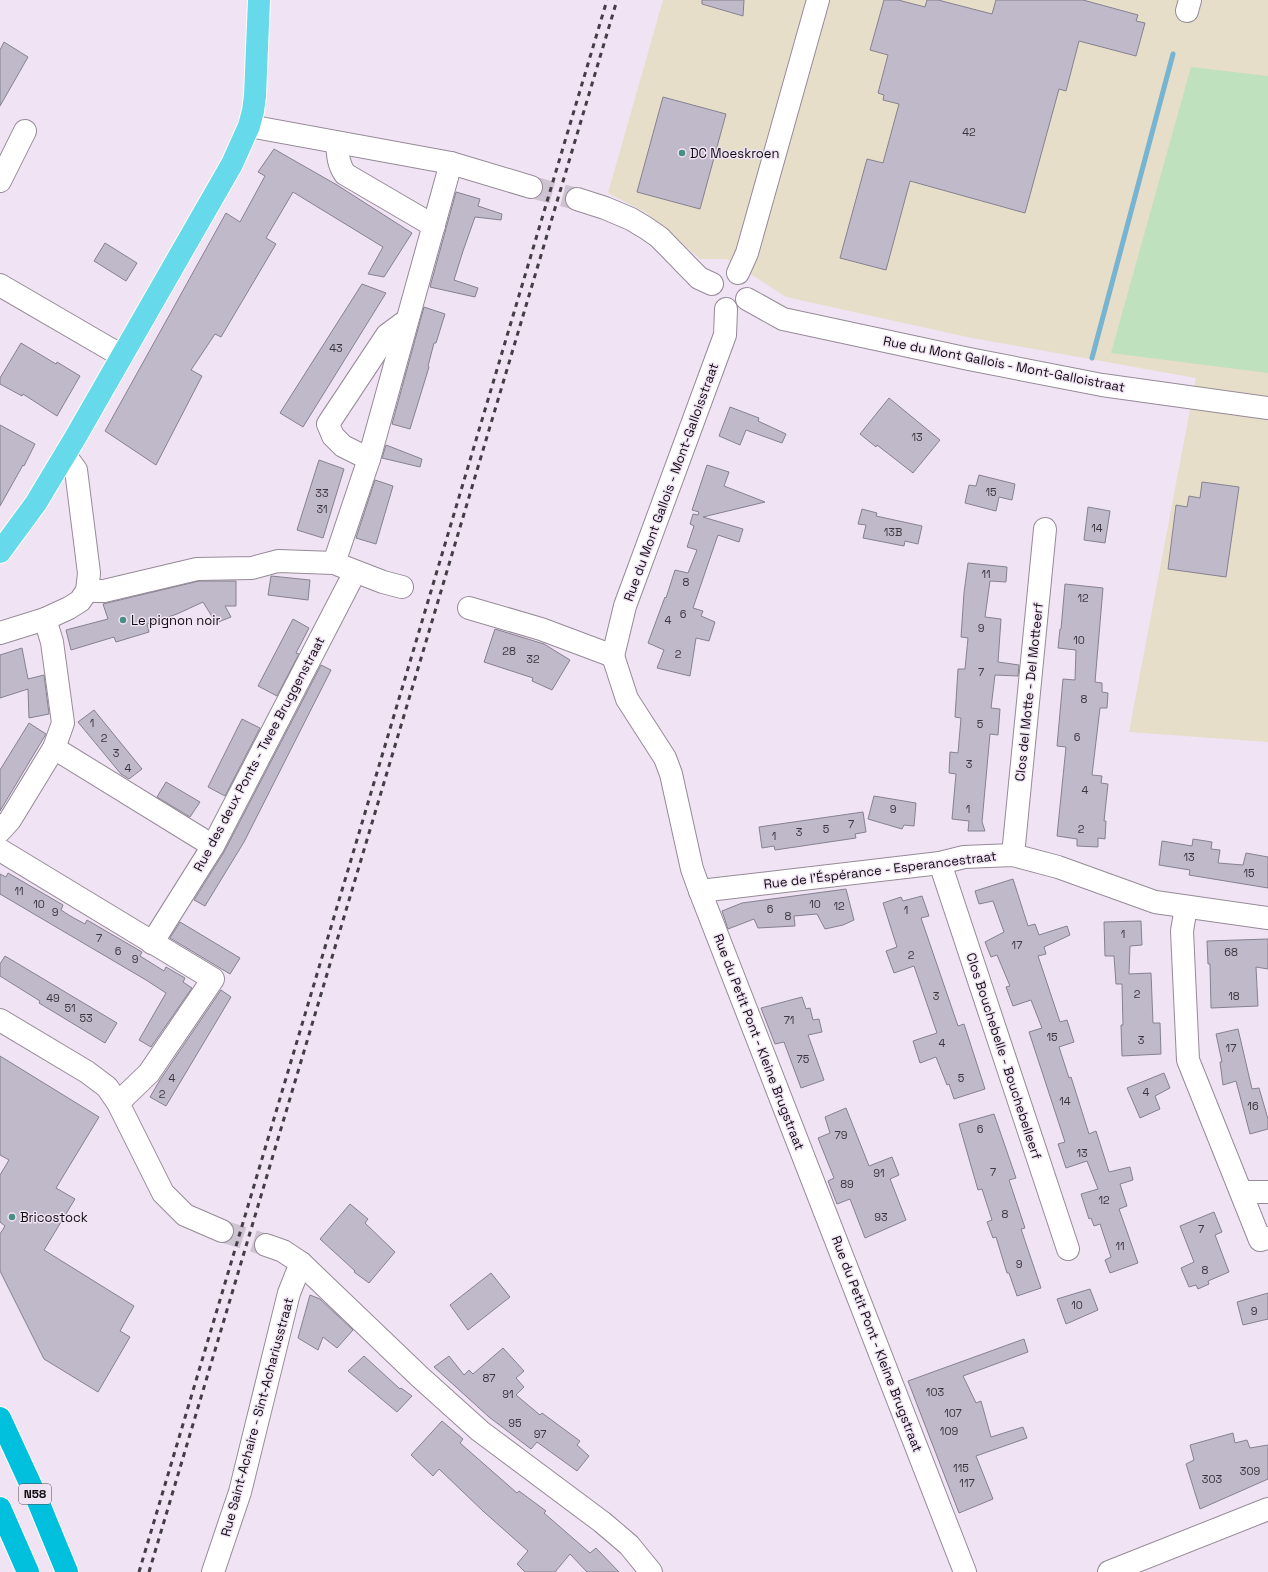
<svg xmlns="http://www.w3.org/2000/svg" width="1268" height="1572" viewBox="0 0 1268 1572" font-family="'Space Grotesk',sans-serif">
  <rect width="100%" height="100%" fill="#f0e3f3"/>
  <path fill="#e6dec8" d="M663 0H1268V742L1129 732 1196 378 972 338 786 297 727 259H700L647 213 608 193Z"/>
  <path fill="#bfe1bd" d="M1191 67 1268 76V373L1111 353Z"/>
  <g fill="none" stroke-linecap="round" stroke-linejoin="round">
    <path stroke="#76b4d2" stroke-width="5" d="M1092 358 1173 54"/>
  </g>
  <g fill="#bfb9ca" stroke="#868190">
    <path d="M702 0H744L743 16 702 4Z"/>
    <path d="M884 0H898L925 7 927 0H938L992 14 996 0H1083L1138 15 1136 21 1145 23 1136 56 1079 41 1066 91 1059 89 1025 213 910 181 886 270 840 258 867 159 883 163 899 104 883 100 884 95 878 93 888 55 870 50Z"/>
    <path d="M4 42 28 57 0 106V50Z"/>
    <path d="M663 97 726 114 700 209 637 192Z"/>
    <path d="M274 149 337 185 412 233 384 277 368 274 383 247 293 192 266 238 276 244 221 337 215 334 191 370 202 376 156 465 105 431 226 213 240 222 265 176 258 172Z"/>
    <path d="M456 192 480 199 478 206 502 214 501 220 475 217 463 251 454 280 478 288 475 297 430 287Z"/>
    <path d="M105 243 137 263 126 281 94 261Z"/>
    <path d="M362 284 386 293 303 427 280 413Z"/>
    <path d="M424 307 445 314 436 343H434L428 366 429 367 410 429 392 424Z"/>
    <path d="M21 343 56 364 57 362 80 376 57 416 23 394 22 396 0 384V378Z"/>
    <path d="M889 398 940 440 913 473 877 445 876 447 860 434Z"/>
    <path d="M730 407 759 418 758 421 786 434 782 443 746 430 740 445 719 436Z"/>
    <path d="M0 425 35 444 24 466 23 465 0 506Z"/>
    <path d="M386 445 422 459 420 467 382 458Z"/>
    <path d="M319 460 344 469 323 538 297 530Z"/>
    <path d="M707 465 729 472 724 486 765 502 703 517 743 529 739 542 718 535 711 555 693 608 703 611 701 616 715 622 709 641 696 638 690 676 657 668 664 650 648 643 665 597 666 598 675 570 688 573 697 550 687 547 694 526 690 524 693 514 698 515 699 512 692 510Z"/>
    <path d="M979 475 1015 484 1012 500 999 497 996 511 965 503 969 485 976 486Z"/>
    <path d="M375 480 393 486 376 544 356 538Z"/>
    <path d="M1202 482 1239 487 1226 577 1168 569 1176 505 1187 507 1189 496 1200 498Z"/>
    <path d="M1088 507 1110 511 1105 543 1084 540Z"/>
    <path d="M862 509 877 513 876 516 922 526 918 544 905 541 904 546 863 538 866 525 858 524Z"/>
    <path d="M968 563 1007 567 1006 582 990 581 985 617 1001 619 998 662 1019 665 1018 676 995 675 991 708 1000 709 998 735 990 734 982 822 985 831H968L969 821 952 819 956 774 949 773 950 752 958 753 961 718 955 717 958 669H965L968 638 961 637 964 593Z"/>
    <path d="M271 576 310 580 308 600 268 595Z"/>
    <path d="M199 581H236V606H225L231 617 216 623 203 602 177 614 147 624 149 632 116 642 114 637 71 650 66 630 108 619 103 604Z"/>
    <path d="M1065 584 1103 588 1095 682 1102 683V692L1108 693 1107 708H1100L1092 775 1102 776 1101 783 1108 784 1104 821H1106L1105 839 1098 838V847L1077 846V839L1057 836 1066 747 1057 746 1063 679 1075 680 1076 650 1058 648 1060 629H1061Z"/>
    <path d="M293 619 309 628 296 653 299 654 277 696 258 686Z"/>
    <path d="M495 629 544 644 570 660 552 690 532 681 533 678 484 662Z"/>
    <path d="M22 648 28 679 44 675 49 714 29 718 28 689 0 698V655Z"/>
    <path d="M321 665 331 670 244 842 205 906 194 900 224 852Z"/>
    <path d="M94 710 142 769 129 779 121 774 78 722Z"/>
    <path d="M242 719 260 728 225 796 208 787Z"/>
    <path d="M29 723 46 734 0 811V770Z"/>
    <path d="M166 782 200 802 190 817 157 797Z"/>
    <path d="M874 796 916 803 914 826 904 825 902 829 868 819Z"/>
    <path d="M863 812 866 832 855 834 856 838 775 850 774 846 762 848 759 827Z"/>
    <path d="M1193 839 1212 842 1211 849 1220 850 1218 863 1243 865 1246 853 1268 857V888L1189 875 1190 870 1159 865 1162 841 1192 846Z"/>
    <path d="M8 873 63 905 61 910 72 917 85 924 87 920 142 952 140 956 164 971 166 967 185 978 183 982 192 988 151 1047 139 1040 166 993 146 980 0 894V874L6 877Z"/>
    <path d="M1013 879 1028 926 1035 924 1039 935 1067 926 1070 935 1044 947 1046 954 1038 956 1060 1022 1067 1020 1074 1042 1059 1047 1069 1078 1071 1077 1089 1134 1096 1131 1109 1172 1130 1167 1133 1180 1120 1184 1127 1206 1119 1209 1138 1263 1110 1273 1105 1260 1111 1257 1100 1224 1094 1226 1091 1218 1089 1219 1081 1194 1098 1189 1087 1161 1066 1168 1058 1144 1065 1142 1029 1032 1042 1028 1031 1000 1013 1006 1006 987 1010 986 997 955 991 957 985 942 1004 932 993 901 979 904 975 891Z"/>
    <path d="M846 889 854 920 843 925 825 929 817 914 794 916 795 926 758 928 754 919 728 929 722 911 742 903Z"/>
    <path d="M922 896 929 916 921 918 958 1026 964 1024 985 1089 954 1099 949 1084 947 1085 936 1057 920 1063 913 1041 937 1033 914 966 894 973 886 951 897 947 883 903 901 897 903 901Z"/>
    <path d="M1141 921 1142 945 1130 946 1129 974 1151 973 1153 1023H1160L1161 1054 1122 1056 1121 1025H1123L1122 984H1116L1114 956H1105L1104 922Z"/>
    <path d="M180 922 240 958 230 974 170 938Z"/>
    <path d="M1268 939V969L1256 967 1258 1006 1211 1008 1210 964H1208L1207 941Z"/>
    <path d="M5 956 117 1023 105 1043 39 1003 40 1001 0 976V964Z"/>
    <path d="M221 990 231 997 166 1106 150 1097 160 1080Z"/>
    <path d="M802 997 806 1009 810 1008 813 1020 819 1019 822 1032 808 1035 824 1080 801 1088 784 1042 775 1044 761 1008Z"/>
    <path d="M1238 1029 1252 1089 1259 1088 1268 1119V1129L1250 1134 1236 1081 1223 1085 1220 1062H1222L1216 1034Z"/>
    <path d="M0 1056 99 1117 56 1188 75 1199 44 1250 134 1306 120 1331 130 1337 98 1392 44 1359 0 1271V1234L5 1226 0 1222V1175L9 1160 0 1155Z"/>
    <path d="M1164 1073 1170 1088 1155 1096 1160 1109 1140 1118 1127 1088Z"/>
    <path d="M846 1108 869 1166 892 1157 899 1175 890 1179 906 1220 865 1238 850 1199 837 1204 828 1181 834 1178 818 1138 830 1133 825 1117Z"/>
    <path d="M994 1114 1016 1178 1009 1180 1025 1228 1021 1229 1041 1288 1017 1296 1009 1273H1007L996 1237 993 1238 987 1222 992 1220 982 1189 978 1190 959 1124Z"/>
    <path d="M350 1204 368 1219 365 1223 395 1252 369 1283 354 1272 355 1271 320 1239Z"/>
    <path d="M1214 1212 1222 1232 1215 1235 1229 1272 1208 1281 1209 1284 1198 1289 1196 1285 1189 1287 1181 1268 1194 1262 1180 1226Z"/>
    <path d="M491 1273 510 1297 468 1330 450 1305Z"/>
    <path d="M1090 1289 1098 1310 1066 1324 1057 1299Z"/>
    <path d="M1268 1293V1319L1243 1325 1237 1302Z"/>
    <path d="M310 1295 320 1299 353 1330 337 1348 323 1337 318 1350 298 1338Z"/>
    <path d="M1024 1339 1028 1352 963 1376 976 1403 981 1401 991 1437 1023 1427 1027 1438 976 1456 993 1499 959 1513 908 1381Z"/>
    <path d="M503 1348 524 1371 516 1378 524 1387 516 1395 540 1415 542 1413 580 1441 577 1445 589 1456 577 1471 537 1442 531 1449 489 1417 434 1367 449 1356 464 1375 469 1370 473 1374Z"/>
    <path d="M364 1356 400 1389 401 1388 412 1396 397 1412 348 1371Z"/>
    <path d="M442 1421 463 1439 460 1443 517 1493 519 1491 546 1511 544 1513 590 1553 596 1548 619 1572H587L570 1554 555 1572H525L517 1564 528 1551 484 1512 439 1469 433 1476 411 1455Z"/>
    <path d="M1233 1433 1235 1443 1247 1440 1250 1448 1268 1445V1479L1200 1509 1186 1464 1194 1460 1190 1445Z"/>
  </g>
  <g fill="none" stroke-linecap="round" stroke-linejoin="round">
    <g stroke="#cec3d1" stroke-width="22" stroke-dasharray="22 11" stroke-linecap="butt">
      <path d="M531 187 577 199"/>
      <path d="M222 1231 266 1245"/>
    </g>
    <g stroke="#968a98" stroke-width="24">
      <g id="minor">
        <path d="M1187 11 1190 0"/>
        <path d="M249 126 451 163 531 187"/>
        <path d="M337 143C338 155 338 164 345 174L434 226"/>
        <path d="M0 181 25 131"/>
        <path d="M577 199 605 208 631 219 646 228 659 237 699 278 712 284"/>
        <path d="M738 273 747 253 818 0"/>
        <path d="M0 285 122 356"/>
        <path d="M747 299 783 319 969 359 1102 385 1268 408"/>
        <path d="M369 459 343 446 333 436 328 424 387 335 406 321"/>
        <path d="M334 563 369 459 451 163"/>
        <path d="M87 591H104L197 569 252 568 278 561 334 563 383 582 402 587"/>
        <path d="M469 608 541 629 613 656"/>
        <path d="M0 633 45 619 69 608 80 601 87 591 89 573 76 470 65 455"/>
        <path d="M613 656 627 699 665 758 671 774 692 869 700 891 965 1572"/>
        <path d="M613 656 625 606 725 335 726 309"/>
        <path d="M54 748 213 846"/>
        <path d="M0 831 10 820 54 748 63 723 52 642 45 619"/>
        <path d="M0 850 213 979 149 1073 118 1103"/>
        <path d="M1013 855 1045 529"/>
        <path d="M940 863 1068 1249"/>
        <path d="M700 891 940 863 964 857 1013 855 1058 867 1155 902 1268 918"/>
        <path d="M1186 907 1182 931 1188 1060 1260 1240 1268 1238"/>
        <path d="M152 943 213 846 355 572"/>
        <path d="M0 1020 87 1072 107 1087 118 1103 163 1193 185 1215 222 1231"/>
        <path d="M1242 1192H1268"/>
        <path d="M266 1245 283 1251 301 1263 420 1377 480 1431 602 1522 629 1545 651 1572"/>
        <path d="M213 1572 240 1492 289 1293 301 1263"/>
        <path d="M1109 1572 1268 1509"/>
      </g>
    </g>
    <g stroke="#fff" stroke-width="24">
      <path id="major" d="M0 552 36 503 75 438 232 164 249 126 253 111 255 96 259 0"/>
    </g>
    <g stroke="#fff" stroke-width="24">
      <g id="highway">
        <path d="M0 1418 35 1494 67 1572"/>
        <path d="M0 1508 28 1572"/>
      </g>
    </g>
    <use href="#minor" stroke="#fff" stroke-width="22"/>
    <use href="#major" stroke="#66d9eb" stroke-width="22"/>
    <use href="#highway" stroke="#00c0dd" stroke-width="22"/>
    <g stroke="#433d45" stroke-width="3" stroke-dasharray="5 5" stroke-linecap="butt">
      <path d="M139 1572 607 0"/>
      <path d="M149 1572 617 0"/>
    </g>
  </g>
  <g fill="#498e85" stroke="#f0e3f3" stroke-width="1.5">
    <circle cx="682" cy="153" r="4"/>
    <circle cx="123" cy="620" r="4"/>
    <circle cx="12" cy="1217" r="4"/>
  </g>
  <g text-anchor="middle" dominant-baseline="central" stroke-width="3" stroke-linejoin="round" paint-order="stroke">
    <g font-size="11" fill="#3b363e">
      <text x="969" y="132">42</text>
      <text x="336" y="348">43</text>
      <text x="917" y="437">13</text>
      <text x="991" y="492">15</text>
      <text x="322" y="493">33</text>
      <text x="322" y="509">31</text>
      <text x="1097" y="528">14</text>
      <text x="893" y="532">13B</text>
      <text x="986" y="574">11</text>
      <text x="686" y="582">8</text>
      <text x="1083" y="598">12</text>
      <text x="683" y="614">6</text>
      <text x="668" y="620">4</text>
      <text x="981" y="628">9</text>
      <text x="1079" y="640">10</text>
      <text x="509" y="651">28</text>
      <text x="678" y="654">2</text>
      <text x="533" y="659">32</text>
      <text x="981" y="672">7</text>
      <text x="1084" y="699">8</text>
      <text x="92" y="723">1</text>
      <text x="980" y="724">5</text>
      <text x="1077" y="737">6</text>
      <text x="104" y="738">2</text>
      <text x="116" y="753">3</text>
      <text x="969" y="764">3</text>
      <text x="128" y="768">4</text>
      <text x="1085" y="790">4</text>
      <text x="893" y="809">9</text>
      <text x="968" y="809">1</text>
      <text x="851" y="824">7</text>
      <text x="826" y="829">5</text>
      <text x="1081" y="829">2</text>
      <text x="799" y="832">3</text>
      <text x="774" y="836">1</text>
      <text x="1189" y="857">13</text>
      <text x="1249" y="873">15</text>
      <text x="19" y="891">11</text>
      <text x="39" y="904">10</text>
      <text x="815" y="904">10</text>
      <text x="839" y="906">12</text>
      <text x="770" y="909">6</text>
      <text x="906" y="910">1</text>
      <text x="55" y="912">9</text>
      <text x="788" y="916">8</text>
      <text x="1123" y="934">1</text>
      <text x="99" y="938">7</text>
      <text x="1017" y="945">17</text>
      <text x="118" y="951">6</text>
      <text x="1231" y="952">68</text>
      <text x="911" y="955">2</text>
      <text x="135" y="959">9</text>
      <text x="1137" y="994">2</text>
      <text x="936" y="996">3</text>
      <text x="1234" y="996">18</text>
      <text x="53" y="998">49</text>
      <text x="70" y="1008">51</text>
      <text x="86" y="1018">53</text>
      <text x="789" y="1020">71</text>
      <text x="1052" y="1037">15</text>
      <text x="1141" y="1040">3</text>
      <text x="942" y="1043">4</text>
      <text x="1231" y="1048">17</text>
      <text x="803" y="1059">75</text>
      <text x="172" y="1078">4</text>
      <text x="961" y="1078">5</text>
      <text x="1146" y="1092">4</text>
      <text x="162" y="1094">2</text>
      <text x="1065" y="1101">14</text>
      <text x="1253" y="1106">16</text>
      <text x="980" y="1129">6</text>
      <text x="841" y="1135">79</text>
      <text x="1082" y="1153">13</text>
      <text x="993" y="1172">7</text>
      <text x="879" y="1173">91</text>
      <text x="847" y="1184">89</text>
      <text x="1104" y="1200">12</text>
      <text x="1005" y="1214">8</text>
      <text x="881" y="1217">93</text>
      <text x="1201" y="1229">7</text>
      <text x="1120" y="1246">11</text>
      <text x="1019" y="1264">9</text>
      <text x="1205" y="1270">8</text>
      <text x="1077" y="1305">10</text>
      <text x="1254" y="1311">9</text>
      <text x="489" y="1378">87</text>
      <text x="935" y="1392">103</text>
      <text x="508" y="1394">91</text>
      <text x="953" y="1413">107</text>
      <text x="515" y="1423">95</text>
      <text x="949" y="1431">109</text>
      <text x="540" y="1434">97</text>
      <text x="961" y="1468">115</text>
      <text x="1250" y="1471">309</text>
      <text x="1212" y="1479">303</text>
      <text x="967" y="1483">117</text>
    </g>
    <rect fill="#f0e3f3" stroke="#524c54" stroke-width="1" x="19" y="1484" width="32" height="20" rx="3"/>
    <g font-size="12" font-weight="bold" fill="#0f0b10">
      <text x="35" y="1494">N58</text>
    </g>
    <g font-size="13" fill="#0f0b10" stroke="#f0e3f3" text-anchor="start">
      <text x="690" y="153">DC Moeskroen</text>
      <text x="131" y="620">Le pignon noir</text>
      <text x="20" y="1217">Bricostock</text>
    </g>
    <g font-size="13" fill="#0f0b10" stroke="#f0e3f3">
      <text transform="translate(1004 364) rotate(11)">Rue du Mont Gallois - Mont-Galloistraat</text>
      <text transform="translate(671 482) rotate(-70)">Rue du Mont Gallois - Mont-Galloisstraat</text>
      <text transform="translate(1029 692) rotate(-84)">Clos del Motte - Del Motteerf</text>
      <text transform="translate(259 754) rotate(-62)">Rue des deux Ponts - Twee Bruggenstraat</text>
      <text transform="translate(880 870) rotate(-7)">Rue de l'Éspérance - Esperancestraat</text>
      <text transform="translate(759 1042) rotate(69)">Rue du Petit Pont - Kleine Brugstraat</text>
      <text transform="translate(1004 1056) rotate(72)">Clos Bouchebelle - Bouchebelleerf</text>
      <text transform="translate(877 1344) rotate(69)">Rue du Petit Pont - Kleine Brugstraat</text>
      <text transform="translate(257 1417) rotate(-75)">Rue Saint-Achaire - Sint-Achariusstraat</text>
    </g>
  </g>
</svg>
